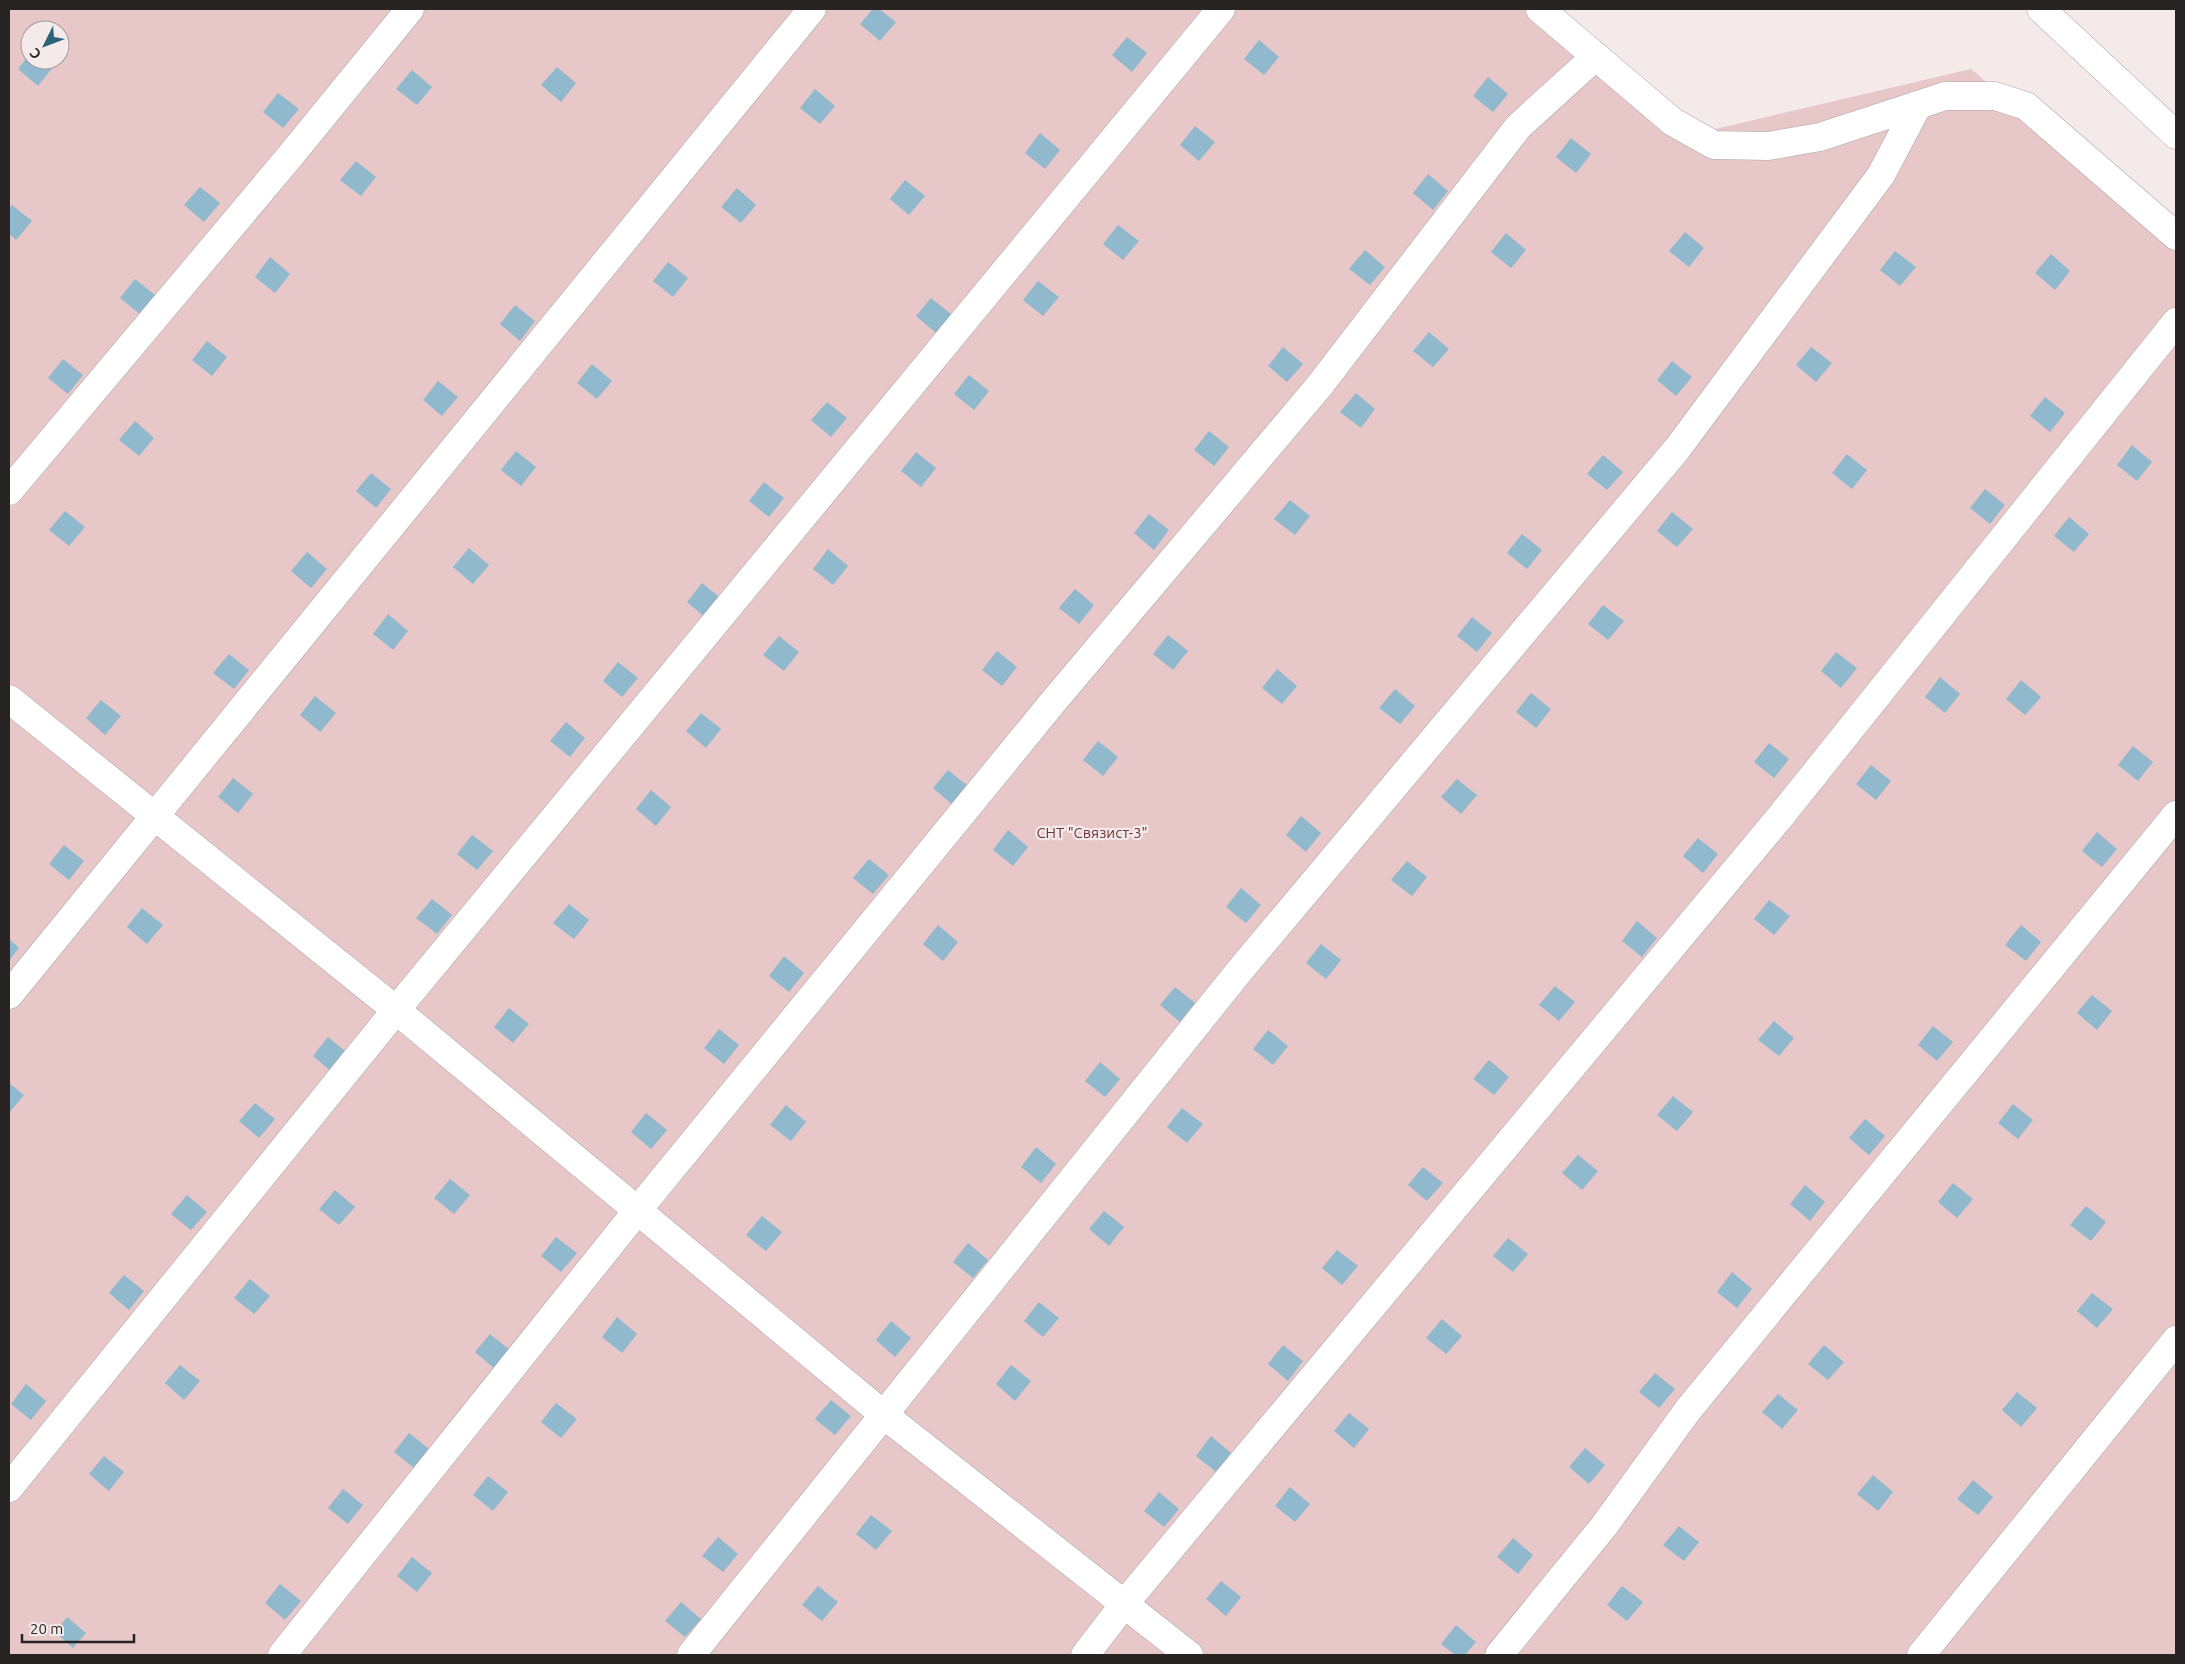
<svg xmlns="http://www.w3.org/2000/svg" width="2185" height="1664" viewBox="0 0 2185 1664" font-family="Ubuntu,sans-serif">
  <rect width="100%" height="100%" fill="#f5eaea"/>
  <path fill="#e7c7c8" fill-rule="evenodd" d="M9 9H1559L1707 131 1971 69 2176 244V1655H9ZM30 30H60V60H30Z"/>
  <g fill="#90b9ce">
    <path d="M873 9H879L896 22 880 41 860 24Z"/>
    <path d="M1127 37 1147 53 1132 72 1112 55Z"/>
    <path d="M1259 40 1279 57 1264 75 1244 59Z"/>
    <path d="M30 54V60H45L53 67 38 86 18 69Z"/>
    <path d="M557 67 576 83 561 102 541 85Z"/>
    <path d="M412 70 432 87 417 105 396 89Z"/>
    <path d="M1488 77 1508 94 1493 112 1473 96Z"/>
    <path d="M815 89 835 106 820 124 800 108Z"/>
    <path d="M278 93 299 109 283 128 263 112Z"/>
    <path d="M1195 126 1215 142 1199 161 1180 145Z"/>
    <path d="M1040 133 1060 150 1045 169 1025 153Z"/>
    <path d="M1571 138 1591 154 1576 173 1556 157Z"/>
    <path d="M356 161 376 177 361 196 340 180Z"/>
    <path d="M1428 174 1448 191 1433 210 1413 193Z"/>
    <path d="M905 180 925 196 909 215 890 199Z"/>
    <path d="M200 187 220 203 204 222 184 205Z"/>
    <path d="M737 188 756 205 741 223 721 207Z"/>
    <path d="M12 205 32 221 16 240 9 234V209Z"/>
    <path d="M1118 225 1139 241 1123 260 1103 244Z"/>
    <path d="M1685 232 1704 248 1689 267 1669 251Z"/>
    <path d="M1506 233 1526 250 1511 268 1491 252Z"/>
    <path d="M1365 250 1385 267 1370 285 1349 269Z"/>
    <path d="M1895 251 1916 267 1900 286 1880 270Z"/>
    <path d="M2051 254 2070 271 2055 290 2035 273Z"/>
    <path d="M270 257 290 274 275 293 255 277Z"/>
    <path d="M668 262 688 278 673 297 653 281Z"/>
    <path d="M135 279 155 295 140 314 120 298Z"/>
    <path d="M1038 281 1059 297 1043 316 1023 300Z"/>
    <path d="M931 298 951 314 936 333 916 316Z"/>
    <path d="M515 305 535 321 520 341 500 324Z"/>
    <path d="M1429 332 1449 349 1433 367 1413 351Z"/>
    <path d="M207 341 227 357 212 376 192 360Z"/>
    <path d="M1283 347 1303 364 1287 382 1268 366Z"/>
    <path d="M1811 347 1832 363 1816 382 1796 365Z"/>
    <path d="M63 359 83 375 68 394 48 378Z"/>
    <path d="M1672 361 1692 377 1676 396 1657 380Z"/>
    <path d="M592 364 612 381 597 399 577 383Z"/>
    <path d="M969 375 989 391 974 410 954 394Z"/>
    <path d="M438 381 458 397 442 416 423 400Z"/>
    <path d="M1356 393 1375 409 1361 428 1340 412Z"/>
    <path d="M2045 397 2065 413 2050 432 2030 416Z"/>
    <path d="M827 402 847 418 831 437 811 420Z"/>
    <path d="M135 421 154 438 139 456 119 440Z"/>
    <path d="M1209 431 1229 447 1214 466 1194 450Z"/>
    <path d="M2132 445 2152 462 2137 481 2117 465Z"/>
    <path d="M516 451 536 467 521 486 501 470Z"/>
    <path d="M916 452 936 468 921 487 901 471Z"/>
    <path d="M1847 454 1867 470 1852 489 1832 473Z"/>
    <path d="M1603 455 1623 472 1607 490 1587 474Z"/>
    <path d="M371 473 391 489 376 508 356 491Z"/>
    <path d="M764 482 784 498 769 517 749 501Z"/>
    <path d="M1985 489 2005 505 1990 524 1970 508Z"/>
    <path d="M1290 500 1310 516 1295 535 1274 519Z"/>
    <path d="M65 511 85 527 69 546 49 530Z"/>
    <path d="M1672 512 1693 529 1677 547 1657 531Z"/>
    <path d="M1149 514 1169 530 1154 550 1134 533Z"/>
    <path d="M2069 517 2089 534 2074 552 2054 536Z"/>
    <path d="M1522 534 1542 550 1527 569 1507 553Z"/>
    <path d="M469 548 489 565 473 584 453 567Z"/>
    <path d="M828 549 848 566 833 585 813 569Z"/>
    <path d="M307 552 327 569 311 588 291 571Z"/>
    <path d="M702 583 723 600 707 619 687 602Z"/>
    <path d="M1075 589 1094 605 1079 624 1059 608Z"/>
    <path d="M1603 605 1624 621 1608 640 1588 624Z"/>
    <path d="M388 614 408 631 393 650 373 634Z"/>
    <path d="M1472 617 1492 633 1477 652 1457 636Z"/>
    <path d="M1168 635 1188 651 1173 670 1153 654Z"/>
    <path d="M779 636 799 652 784 671 763 655Z"/>
    <path d="M997 651 1017 667 1002 686 982 670Z"/>
    <path d="M1836 652 1857 668 1841 688 1821 671Z"/>
    <path d="M229 654 249 670 234 689 213 673Z"/>
    <path d="M618 662 638 678 622 697 603 681Z"/>
    <path d="M1277 669 1297 686 1282 704 1262 688Z"/>
    <path d="M1940 677 1960 694 1945 713 1925 697Z"/>
    <path d="M2021 680 2041 697 2025 715 2006 699Z"/>
    <path d="M1395 689 1415 706 1400 724 1379 708Z"/>
    <path d="M1531 693 1551 709 1536 728 1516 712Z"/>
    <path d="M315 696 336 713 320 732 300 715Z"/>
    <path d="M101 700 121 716 105 735 86 718Z"/>
    <path d="M701 713 721 729 706 748 686 731Z"/>
    <path d="M566 722 585 738 570 757 550 741Z"/>
    <path d="M1098 741 1118 757 1103 776 1083 760Z"/>
    <path d="M1769 743 1789 759 1774 778 1754 762Z"/>
    <path d="M2133 746 2153 762 2138 781 2118 765Z"/>
    <path d="M1871 765 1891 781 1876 800 1856 784Z"/>
    <path d="M948 770 968 786 953 805 933 788Z"/>
    <path d="M233 778 253 794 238 813 218 797Z"/>
    <path d="M1457 779 1477 795 1461 814 1441 797Z"/>
    <path d="M651 790 671 807 656 826 636 809Z"/>
    <path d="M1301 816 1321 833 1306 852 1286 835Z"/>
    <path d="M1008 830 1028 847 1013 866 993 850Z"/>
    <path d="M2097 832 2117 849 2102 867 2082 851Z"/>
    <path d="M472 835 493 851 477 870 457 854Z"/>
    <path d="M1698 838 1718 854 1703 873 1683 856Z"/>
    <path d="M64 845 84 861 69 880 49 864Z"/>
    <path d="M869 859 889 875 873 894 853 878Z"/>
    <path d="M1407 861 1427 877 1412 896 1391 880Z"/>
    <path d="M1241 888 1261 905 1246 923 1226 907Z"/>
    <path d="M432 899 452 915 437 934 416 918Z"/>
    <path d="M1769 900 1790 916 1774 935 1754 919Z"/>
    <path d="M569 904 589 920 574 939 553 923Z"/>
    <path d="M142 908 163 925 147 944 127 927Z"/>
    <path d="M1637 921 1657 938 1642 957 1622 941Z"/>
    <path d="M938 925 958 942 943 961 923 944Z"/>
    <path d="M2021 925 2041 942 2026 961 2005 945Z"/>
    <path d="M9 939 19 948 9 961Z"/>
    <path d="M1321 944 1341 960 1326 979 1306 963Z"/>
    <path d="M784 956 804 973 789 992 769 976Z"/>
    <path d="M1555 986 1575 1002 1559 1021 1539 1005Z"/>
    <path d="M1175 987 1195 1003 1180 1022 1160 1005Z"/>
    <path d="M2092 995 2112 1011 2097 1030 2077 1013Z"/>
    <path d="M509 1008 529 1024 513 1043 494 1027Z"/>
    <path d="M1774 1021 1794 1038 1779 1056 1758 1040Z"/>
    <path d="M1933 1026 1953 1042 1937 1061 1918 1045Z"/>
    <path d="M719 1029 739 1045 724 1064 704 1048Z"/>
    <path d="M1268 1030 1288 1046 1273 1065 1253 1049Z"/>
    <path d="M328 1037 349 1054 333 1073 313 1056Z"/>
    <path d="M1489 1060 1509 1077 1494 1095 1473 1079Z"/>
    <path d="M1100 1062 1120 1079 1105 1097 1085 1081Z"/>
    <path d="M9 1083 24 1095 9 1113Z"/>
    <path d="M1673 1096 1693 1112 1677 1131 1657 1115Z"/>
    <path d="M255 1103 275 1119 259 1138 239 1121Z"/>
    <path d="M2013 1104 2033 1120 2018 1139 1998 1123Z"/>
    <path d="M786 1105 806 1122 791 1141 770 1125Z"/>
    <path d="M1182 1108 1203 1124 1187 1143 1167 1127Z"/>
    <path d="M646 1113 667 1130 651 1149 631 1132Z"/>
    <path d="M1865 1119 1885 1136 1869 1155 1849 1138Z"/>
    <path d="M1036 1147 1056 1164 1041 1183 1021 1167Z"/>
    <path d="M1578 1155 1598 1171 1582 1190 1562 1173Z"/>
    <path d="M1423 1167 1443 1183 1427 1201 1408 1185Z"/>
    <path d="M450 1179 470 1195 454 1214 434 1198Z"/>
    <path d="M1953 1183 1973 1199 1957 1218 1938 1202Z"/>
    <path d="M1805 1185 1825 1202 1810 1221 1790 1204Z"/>
    <path d="M335 1190 355 1207 339 1225 319 1209Z"/>
    <path d="M187 1195 207 1212 191 1230 171 1214Z"/>
    <path d="M2086 1206 2106 1222 2091 1241 2070 1225Z"/>
    <path d="M1104 1211 1124 1227 1109 1246 1089 1229Z"/>
    <path d="M762 1216 782 1232 766 1251 746 1235Z"/>
    <path d="M556 1237 577 1253 561 1272 541 1256Z"/>
    <path d="M1508 1238 1528 1254 1513 1272 1493 1256Z"/>
    <path d="M968 1243 988 1260 973 1278 953 1262Z"/>
    <path d="M1337 1250 1358 1266 1342 1285 1322 1268Z"/>
    <path d="M1732 1272 1752 1289 1737 1308 1717 1292Z"/>
    <path d="M124 1275 144 1291 129 1310 109 1293Z"/>
    <path d="M250 1279 270 1296 254 1314 234 1298Z"/>
    <path d="M2092 1293 2113 1309 2097 1328 2077 1311Z"/>
    <path d="M1039 1302 1059 1318 1043 1337 1024 1321Z"/>
    <path d="M617 1317 637 1334 622 1353 602 1337Z"/>
    <path d="M1442 1319 1462 1336 1446 1354 1426 1338Z"/>
    <path d="M891 1321 911 1338 895 1357 876 1340Z"/>
    <path d="M490 1334 510 1350 495 1369 475 1352Z"/>
    <path d="M1283 1345 1303 1361 1288 1381 1268 1364Z"/>
    <path d="M1824 1345 1844 1362 1828 1380 1808 1364Z"/>
    <path d="M180 1365 200 1381 184 1400 165 1383Z"/>
    <path d="M1011 1365 1031 1381 1015 1401 996 1384Z"/>
    <path d="M1655 1373 1675 1389 1659 1408 1639 1392Z"/>
    <path d="M26 1384 46 1401 31 1420 11 1404Z"/>
    <path d="M2017 1392 2037 1408 2021 1427 2002 1410Z"/>
    <path d="M1778 1394 1798 1410 1782 1429 1762 1412Z"/>
    <path d="M831 1400 851 1416 835 1435 815 1419Z"/>
    <path d="M556 1403 577 1419 561 1438 541 1422Z"/>
    <path d="M1349 1413 1369 1429 1354 1448 1334 1431Z"/>
    <path d="M409 1433 429 1449 414 1468 394 1452Z"/>
    <path d="M1211 1436 1231 1453 1216 1472 1196 1456Z"/>
    <path d="M1585 1448 1605 1465 1589 1484 1569 1467Z"/>
    <path d="M104 1456 124 1472 109 1491 89 1474Z"/>
    <path d="M1873 1475 1893 1492 1878 1511 1857 1494Z"/>
    <path d="M488 1476 508 1492 493 1511 473 1495Z"/>
    <path d="M1973 1480 1993 1497 1978 1515 1957 1499Z"/>
    <path d="M1290 1487 1310 1504 1295 1522 1275 1506Z"/>
    <path d="M343 1489 363 1505 348 1524 328 1508Z"/>
    <path d="M1159 1492 1179 1509 1164 1527 1144 1511Z"/>
    <path d="M871 1515 892 1531 876 1550 856 1534Z"/>
    <path d="M1679 1526 1699 1542 1684 1561 1663 1545Z"/>
    <path d="M718 1537 738 1554 723 1572 702 1556Z"/>
    <path d="M1513 1538 1533 1555 1518 1574 1497 1557Z"/>
    <path d="M412 1557 432 1573 417 1592 397 1576Z"/>
    <path d="M1221 1581 1241 1597 1226 1616 1206 1599Z"/>
    <path d="M280 1584 301 1601 285 1620 265 1603Z"/>
    <path d="M818 1586 838 1602 822 1621 802 1605Z"/>
    <path d="M1622 1586 1643 1602 1627 1621 1607 1605Z"/>
    <path d="M681 1602 701 1619 685 1637 665 1621Z"/>
    <path d="M67 1617 86 1633 73 1648 55 1632Z"/>
    <path d="M1456 1625 1476 1642 1465 1655H1455L1441 1644Z"/>
  </g>
  <g fill="none" stroke-linecap="round" stroke-linejoin="round">
    <g stroke="#aea4a5" stroke-width="29">
      <g id="minor">
        <path d="M1540 9 1673 122 1714 145 1768 146 1820 137 1945 96H1995L2026 106 2176 236"/>
        <path d="M2041 9 2176 135"/>
        <path d="M9 491 291 155 410 9"/>
        <path d="M9 699 396 1010 884 1415 1189 1655"/>
        <path d="M9 995 812 9"/>
        <path d="M9 1488 396 1010 1221 9"/>
        <path d="M282 1655 637 1211 1053 702 1320 385 1518 127 1596 56"/>
        <path d="M691 1655 1241 969 1677 449 1881 175 1918 105"/>
        <path d="M1085 1655 1125 1603 1780 817 2176 322"/>
        <path d="M1499 1655 1604 1526 1688 1410 2176 815"/>
        <path d="M1921 1655 2176 1340"/>
      </g>
    </g>
    <use href="#minor" stroke="#fff" stroke-width="28"/>
  </g>
  <g text-anchor="middle" dominant-baseline="central" stroke-width="4.5" stroke-linejoin="round" paint-order="stroke">
    <g font-size="15" fill="#703539" stroke="#f5eaea">
      <text x="1092" y="832">СНТ "Связист-3"</text>
    </g>
  </g>
  <rect width="2185" height="1664" fill="none" stroke="#282424" stroke-width="20"/>
  <g transform="translate(45 45) rotate(228)"><circle r="24" fill="#f5eaea" stroke="#a39b9b"/>
  <path d="M0-4L9 19L0 12L-9 19Z" fill="#28627b"/>
  <text y="-8" font-size="14" font-weight="bold" text-anchor="middle" fill="#282424">С</text>
  </g>
  <path d="M22 1634v8h112v-8" fill="none" stroke="#282424" stroke-width="2.5"/>
  <text x="30" y="1634" font-size="15" fill="#282424" stroke="#f5eaea" stroke-width="4" paint-order="stroke">20 m</text>
</svg>
